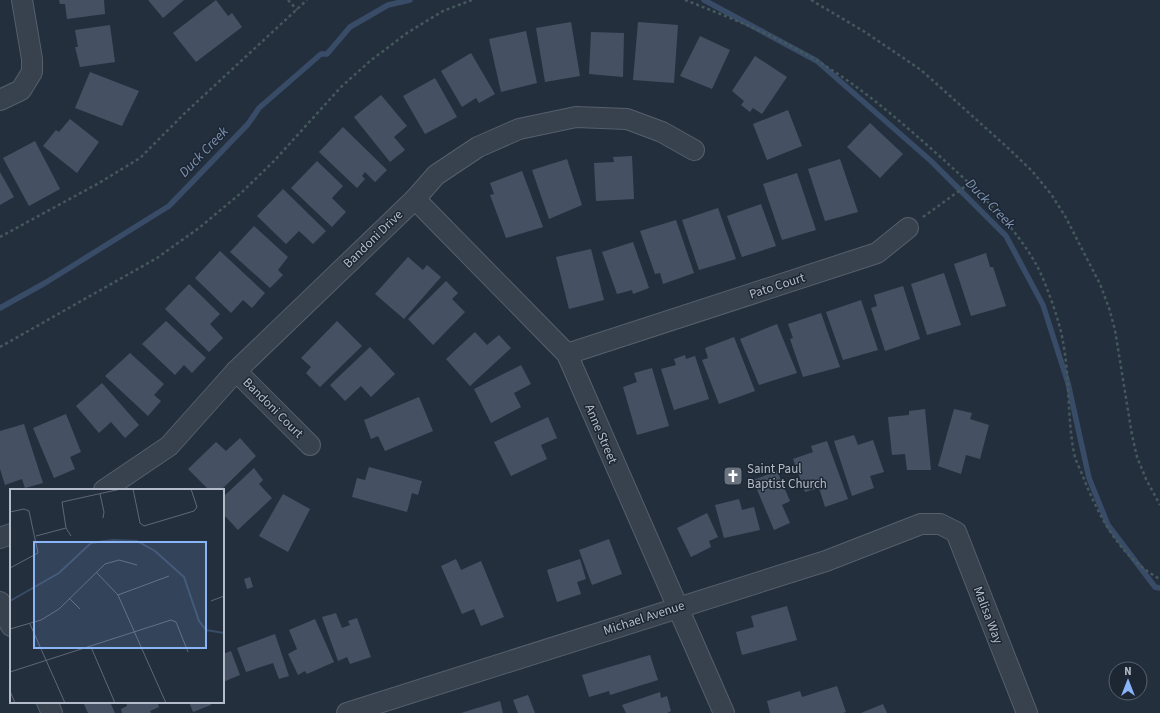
<svg xmlns="http://www.w3.org/2000/svg" width="1160" height="713" viewBox="0 0 1160 713" font-family="'Source Sans 3',sans-serif">
  <rect width="100%" height="100%" fill="#242f3e"/>
  <g fill="none" stroke-linecap="round" stroke-linejoin="round">
    <g stroke="#394c67" stroke-width="5.5">
      <path d="M704 0 817 61 931 161 1006 236 1043 305 1068 383 1089 478 1108 525 1155 587 1160 588"/>
      <path d="M0 308 45 283 169 206 248 124 259 108 321 54H327L350 27 388 5 410 0"/>
    </g>
  </g>
  <g fill="#455162">
    <path d="M59 0H104L105 14 67 19 65 4H60Z"/>
    <path d="M148 0H184L163 18Z"/>
    <path d="M216 0 228 16 232 13 242 27 196 62 173 33Z"/>
    <path d="M571 22 580 76 545 82 536 28Z"/>
    <path d="M638 22 678 25 674 83 633 80Z"/>
    <path d="M110 25 115 62 80 67 75 47H78L75 30Z"/>
    <path d="M526 31 537 83 501 92 489 39Z"/>
    <path d="M591 32 624 33 623 77 589 74Z"/>
    <path d="M700 36 730 50 712 89 680 76Z"/>
    <path d="M471 53 495 94 479 103 476 98 462 107 441 71Z"/>
    <path d="M755 56 787 77 762 114 753 108 750 112 741 105 744 101 732 91Z"/>
    <path d="M90 72 139 91 122 126 75 108Z"/>
    <path d="M435 78 457 117 425 134 403 96Z"/>
    <path d="M381 95 407 126 394 137 405 150 390 162 354 117Z"/>
    <path d="M788 110 802 146 767 160 753 124Z"/>
    <path d="M70 119 99 142 77 173 43 146 56 130 59 132Z"/>
    <path d="M870 123 903 154 880 178 847 147Z"/>
    <path d="M343 127 387 170 375 182 365 172 362 176 365 179 357 188 319 152Z"/>
    <path d="M35 141 60 189 29 206 3 158Z"/>
    <path d="M632 156 634 199 596 201 594 163 614 162 613 157Z"/>
    <path d="M567 159 582 205 549 219 532 170Z"/>
    <path d="M840 159 858 212 825 221 808 169Z"/>
    <path d="M317 161 343 186 332 198 346 212 332 227 291 188Z"/>
    <path d="M522 171 543 227 506 238 490 195 494 194 490 183Z"/>
    <path d="M0 172 14 197 0 205Z"/>
    <path d="M797 173 816 230 782 240 763 184Z"/>
    <path d="M283 189 326 231 313 244 299 231 286 244 257 216Z"/>
    <path d="M761 204 776 246 742 257 727 216Z"/>
    <path d="M718 208 736 259 699 270 682 220Z"/>
    <path d="M676 220 694 273 663 284 660 273 655 274 640 231Z"/>
    <path d="M254 226 288 257 278 270 283 275 270 288 230 252Z"/>
    <path d="M633 242 649 288 633 294 632 290 617 294 602 252Z"/>
    <path d="M591 249 604 300 569 309 556 257Z"/>
    <path d="M220 251 265 293 252 308 243 300 231 313 195 278Z"/>
    <path d="M986 253 990 267H993L1006 306 971 316 954 264Z"/>
    <path d="M408 257 423 270 427 265 441 277 404 319 375 294Z"/>
    <path d="M944 273 961 325 927 335 911 284Z"/>
    <path d="M446 281 458 293 452 299 465 312 433 345 408 319Z"/>
    <path d="M189 284 220 314 210 324 223 338 209 352 165 309Z"/>
    <path d="M903 286 920 339 885 351 871 308 877 306 874 295Z"/>
    <path d="M861 300 878 350 843 360 826 312Z"/>
    <path d="M821 313 840 367 803 377 790 339 793 338 788 324Z"/>
    <path d="M166 321 206 358 192 373 184 365 175 375 142 344Z"/>
    <path d="M337 321 362 346 320 387 306 373 311 367 301 358Z"/>
    <path d="M777 324 797 373 759 385 740 339Z"/>
    <path d="M475 332 487 345 499 335 511 348 470 386 446 359Z"/>
    <path d="M734 337 755 391 719 404 702 360 708 358 705 348Z"/>
    <path d="M370 347 395 374 371 397 361 386 345 401 330 385Z"/>
    <path d="M130 353 164 384 154 395 161 401 148 416 105 376Z"/>
    <path d="M685 355 686 359 695 356 709 399 674 410 661 369 676 365 674 359Z"/>
    <path d="M521 365 531 384 514 393 521 407 491 423 474 389Z"/>
    <path d="M652 368 669 426 637 435 623 387 637 382 634 373Z"/>
    <path d="M102 383 139 425 125 438 111 422 99 433 76 406Z"/>
    <path d="M419 397 433 431 385 451 378 436 371 439 364 420Z"/>
    <path d="M925 409 931 470H907L905 454 892 455 888 417 909 415V411Z"/>
    <path d="M954 409 972 413 970 419 989 425 980 459 966 455 961 474 938 466Z"/>
    <path d="M66 414 81 452 70 457 75 469 54 478 33 428Z"/>
    <path d="M548 417 557 438 541 445 547 459 511 476 494 442Z"/>
    <path d="M24 424 43 483 25 488 22 479 5 485 0 469V431Z"/>
    <path d="M854 435 858 445 873 440 884 472 870 476 874 488 852 496 834 441Z"/>
    <path d="M240 438 256 456 221 490H209L188 469 216 442 226 451Z"/>
    <path d="M827 441 848 499 825 507 819 488 805 492 793 459 813 452 811 446Z"/>
    <path d="M369 467 422 481 418 495 412 493 407 512 352 497 357 478 365 480Z"/>
    <path d="M254 468 263 480 259 484 272 498 238 530 223 514V497Z"/>
    <path d="M777 471 790 501 782 505 790 523 774 530 753 480Z"/>
    <path d="M283 494 310 509 288 552 259 536Z"/>
    <path d="M739 499 742 510 754 507 760 530 724 538 715 505Z"/>
    <path d="M707 513 718 537 709 541 711 547 691 557 677 528Z"/>
    <path d="M609 539 622 574 592 585 579 550Z"/>
    <path d="M456 559 461 570 481 561 504 617 481 626 474 609 462 614 441 566Z"/>
    <path d="M580 559 586 579 577 582 581 594 557 602 547 570Z"/>
    <path d="M250 577 253 587 247 589 244 579Z"/>
    <path d="M787 606 797 640 742 655 736 632 754 627 751 616Z"/>
    <path d="M336 613 342 628 350 625 348 621 357 618 371 657 350 664 347 657 338 661 322 617Z"/>
    <path d="M315 619 334 662 307 674 305 671 298 675 288 654 297 649 289 630Z"/>
    <path d="M275 634 289 676 279 679 273 663 246 672 237 648Z"/>
    <path d="M231 651 240 675 223 682V654Z"/>
    <path d="M650 655 658 680 610 695 609 691 589 697 582 675Z"/>
    <path d="M837 686 846 712 843 713H770L767 701 800 691 802 697Z"/>
    <path d="M660 692 661 698 667 696 671 711 667 713H626L622 705Z"/>
    <path d="M528 695 535 713H518L513 700Z"/>
    <path d="M500 701 503 713H461Z"/>
    <path d="M83 702H110L115 713H88Z"/>
    <path d="M126 702H157L159 707 150 711 151 713H122L121 709 127 706Z"/>
    <path d="M189 702H210L211 705 193 712Z"/>
    <path d="M883 704 887 713H861Z"/>
  </g>
  <g fill="none" stroke-linecap="round" stroke-linejoin="round">
    <g stroke="#565f6c" stroke-width="22">
      <g id="minor">
        <path d="M0 100 21 90 32 72V59L22 0"/>
        <path d="M415 199 567 354 724 713"/>
        <path d="M567 354 877 253 908 228"/>
        <path d="M236 371 310 445"/>
        <path d="M104 490 169 446 236 371 415 199 436 175 478 147 519 129 576 117 627 119 662 132 694 150"/>
        <path d="M0 538 11 534"/>
        <path d="M0 602 11 626"/>
        <path d="M47 702 52 713"/>
        <path d="M347 713 826 561 921 524H940L956 532 1027 713"/>
      </g>
    </g>
    <g stroke="#44595c" stroke-width="2.5" stroke-dasharray="3 3" stroke-linecap="butt">
      <path d="M288 0 297 10"/>
      <path d="M685 0C723 15 762 30 798 50 853 79 899 120 945 161 977 190 1016 227 1037 266 1046 283 1060 322 1063 342 1070 378 1067 417 1074 453 1076 462 1081 471 1084 479 1100 519 1121 558 1160 579"/>
      <path d="M811 0 865 32 921 70 1007 147 1032 171 1051 194 1065 216 1100 284 1109 308 1115 330 1132 435 1137 457 1146 479 1160 505"/>
      <path d="M923 217 970 183"/>
      <path d="M0 237 99 183 140 158 186 112 307 0"/>
      <path d="M0 347 157 258 199 228 241 193 274 161 341 87 370 61 407 33 443 11 472 0"/>
    </g>
    <use href="#minor" stroke="#38414e" stroke-width="20"/>
  </g>
  <defs>
    <g id="church-square" transform="scale(1)"><rect x="-9" y="-9" width="18" height="18" rx="4" fill="#6b7280" stroke="#1d2633"/><path d="M-1.2-6h2.4v3.5h3.3v2.4h-3.3V6h-2.4V-.1h-3.3v-2.4h3.3Z" fill="#fff"/></g>
  </defs>
  <g fill-rule="evenodd">
    <use href="#church-square" x="733" y="476"/>
  </g>
  <g text-anchor="middle" dominant-baseline="central" stroke-width="3" stroke-linejoin="round" paint-order="stroke">
    <g font-size="13" fill="#b4bcc9" stroke="#1d2633">
      <text transform="translate(373 239) rotate(-44)">Bandoni Drive</text>
      <text transform="translate(777 286) rotate(-18)">Pato Court</text>
      <text transform="translate(273 408) rotate(45)">Bandoni Court</text>
      <text transform="translate(601 434) rotate(67)">Anne Street</text>
      <text transform="translate(988 615) rotate(69)">Malisa Way</text>
      <text transform="translate(644 618) rotate(-18)">Michael Avenue</text>
    </g>
    <g font-size="13" fill="#b4bcc9" stroke="#1d2633" text-anchor="start">
      <text x="747" y="469">Saint Paul<tspan x="747" dy="15">Baptist Church</tspan></text>
    </g>
    <g font-size="14" font-style="italic" fill="#7c92b1" stroke="#1d2633">
      <text transform="translate(204 152) rotate(-46)">Duck Creek</text>
      <text transform="translate(990 204) rotate(46)">Duck Creek</text>
    </g>
  </g>
  <g transform="translate(10 489)">
    <rect width="214" height="214" fill="#242f3e"/>
    <path fill="none" stroke="#394c67" stroke-width="2" d="M0 112 49 84 81 54 103 51 127 52 145 62 174 88 189 132 196 141 214 144"/>
    <path fill="none" stroke="#5e6776" stroke-width="1" d="M123 0 130 34 134 37 184 22 187 18 181 0M90 5 94 23 93 29M0 23 14 20 19 22 28 64 0 79M26 47 56 39M61 47 56 39 52 13 111 0M86 83 108 106 156 214M108 106 159 87M59 109 70 120M201 112 214 107M20 135 55 214M0 140 31 131 49 120 95 75 109 71 127 76M81 158 105 214M0 183 161 131 166 133 178 163M0 202 5 214"/>
    <path fill="#8ab4f8" fill-opacity="0.15" stroke="#8ab4f8" stroke-width="2" d="M24 53H196V159H24Z"/>
    <rect width="214" height="214" fill="none" stroke="#b4bcc9" stroke-width="2"/>
  </g>
  <g transform="translate(1128 681)"><circle r="19" fill="#1d2633" stroke="#59626f"/>
  <path d="M0-3L7 15L0 10L-7 15Z" fill="#8ab4f8"/>
  <text y="-6" font-size="11" font-weight="bold" text-anchor="middle" fill="#b4bcc9">N</text>
  </g>
</svg>
